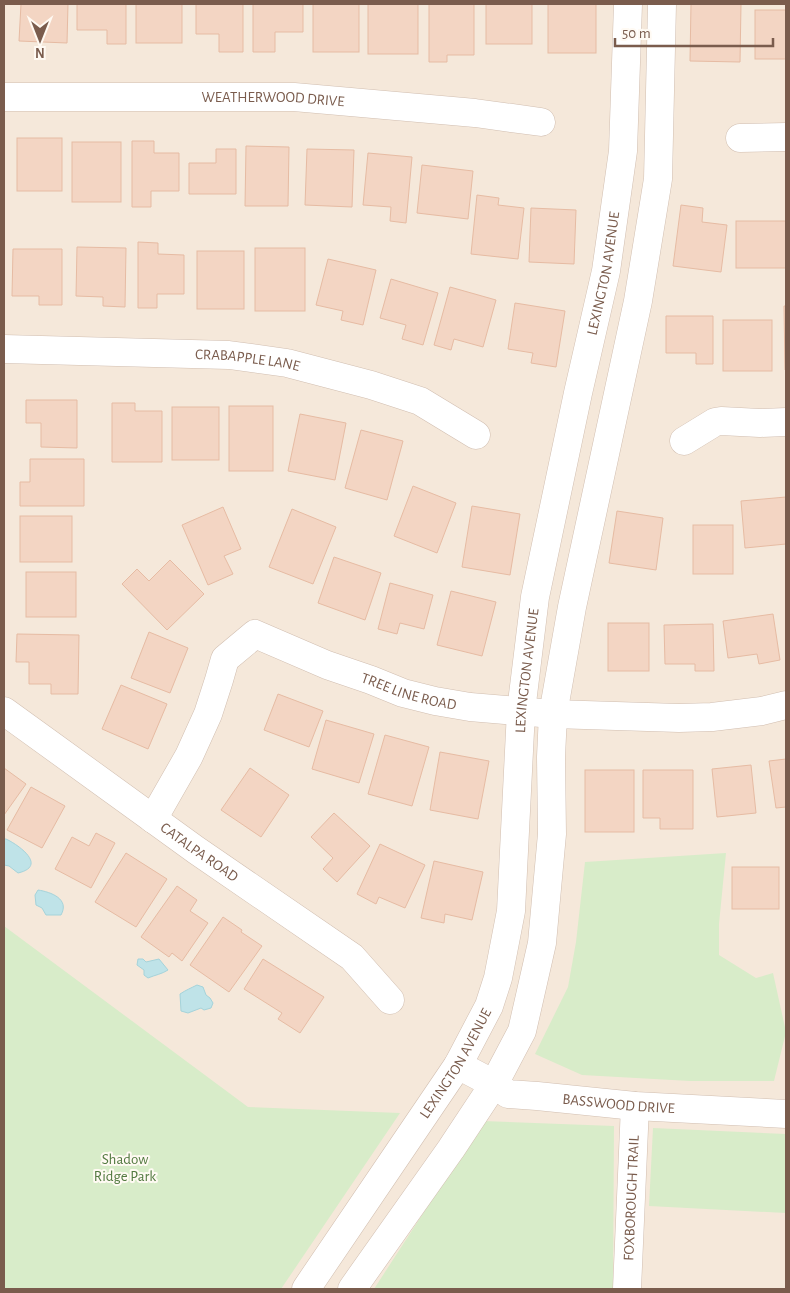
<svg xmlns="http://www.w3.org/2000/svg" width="790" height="1293" viewBox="0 0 790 1293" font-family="'Alegreya Sans',sans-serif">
  <rect width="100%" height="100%" fill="#fdf6ec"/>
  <rect fill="#f5e8da" x="4" y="4" width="782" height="1285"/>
  <g fill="#d8ecc9">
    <path d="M726 853 719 924V955L756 978 773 973 786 1032 774 1081H690L582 1075 535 1054 568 987 576 942 585 862Z"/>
    <path d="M4 926 248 1107 400 1113 281 1289H4Z"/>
    <path d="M483 1121 614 1126 613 1289H374Z"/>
    <path d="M653 1128 786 1134V1213L649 1206Z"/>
  </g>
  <g fill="#bfe3e8" stroke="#a5d3da">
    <path d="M4 839H6C19 845 48 866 18 873L9 866 4 865Z"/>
    <path d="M38 890C51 892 70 899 61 915H46L42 908 36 905 35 895Z"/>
    <path d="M138 959H143L146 962 159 959 168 970C162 974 155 975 148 978L144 975V970L137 965Z"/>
    <path d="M197 985 203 987 206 995 210 998 213 1003 211 1008 204 1010 201 1008 188 1013 181 1011 180 994C186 990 191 988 197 985Z"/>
  </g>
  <g fill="#f3d5c3" stroke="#e6bba3">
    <path d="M21 4H68L67 43 19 41Z"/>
    <path d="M77 4H126V44H107V30H77Z"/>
    <rect x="136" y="4" width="46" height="39"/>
    <path d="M196 4H243V52H219V34H196Z"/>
    <path d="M253 4H303V32H275V52H253Z"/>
    <rect x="313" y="4" width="46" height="48"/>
    <rect x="368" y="4" width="50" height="50"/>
    <path d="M429 4H474V55H447V62H429Z"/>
    <rect x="486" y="4" width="46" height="40"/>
    <rect x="548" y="4" width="48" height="49"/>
    <path d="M691 4H741L740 62 690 61Z"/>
    <rect x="755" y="10" width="31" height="49"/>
    <rect x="17" y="138" width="45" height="53"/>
    <path d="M132 141H154V153H179V191H151V207H132Z"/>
    <rect x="72" y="142" width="49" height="60"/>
    <path d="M246 146 289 147 288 206H245Z"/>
    <path d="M216 149H236V194H189V163H216Z"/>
    <path d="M307 149 354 150 352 207 305 205Z"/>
    <path d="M368 153 412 157 406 223 390 221 391 207 363 205Z"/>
    <path d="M422 165 473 171 468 219 417 213Z"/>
    <path d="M477 195 499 198 498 205 524 208 518 259 471 254Z"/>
    <path d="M681 205 703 208 702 222 727 225 721 272 673 266Z"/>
    <path d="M531 208 576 210 574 264 529 262Z"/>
    <rect x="736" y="221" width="50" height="47"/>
    <path d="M138 242 158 243V254L184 255V294H157V308H138Z"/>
    <path d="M77 247 126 248 125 307 103 306V297L76 296Z"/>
    <rect x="255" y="248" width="50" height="63"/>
    <path d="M13 249H62V305H39V296H12Z"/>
    <rect x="197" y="251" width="47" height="58"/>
    <path d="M328 259 376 270 363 325 341 320 343 311 316 305Z"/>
    <path d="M391 279 438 293 423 345 402 339 406 325 380 318Z"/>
    <path d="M450 287 496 300 483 347 454 339 451 350 434 345Z"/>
    <path d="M515 303 565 311 556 367 531 363 533 353 508 349Z"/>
    <path d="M784 306H786V370H785Z"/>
    <path d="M666 316H713V364H696V353H666Z"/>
    <rect x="723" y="320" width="49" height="51"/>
    <path d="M26 400H77V448L41 447V423H26Z"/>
    <path d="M112 403H135V411H162V462H112Z"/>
    <rect x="229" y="406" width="44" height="65"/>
    <rect x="172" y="407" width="47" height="53"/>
    <path d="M300 414 346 423 335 480 288 471Z"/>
    <path d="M361 430 403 441 387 500 345 488Z"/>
    <path d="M30 459H84V506H20V482H30Z"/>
    <path d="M413 486 456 503 437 553 394 536Z"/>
    <path d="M786 497V544L745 548 741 501Z"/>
    <path d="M472 506 520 514 510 575 462 567Z"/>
    <path d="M223 507 241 549 224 556 233 574 208 585 182 525Z"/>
    <path d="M292 509 336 527 313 584 269 567Z"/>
    <path d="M617 511 663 518 656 570 609 563Z"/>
    <rect x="20" y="516" width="52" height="46"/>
    <rect x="693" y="525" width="40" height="49"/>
    <path d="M334 557 381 573 365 620 318 603Z"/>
    <path d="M170 560 204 594 167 630 122 584 137 569 149 581Z"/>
    <rect x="26" y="572" width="50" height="45"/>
    <path d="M390 583 433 595 424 629 400 623 397 634 378 629Z"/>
    <path d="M451 591 496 602 482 656 437 645Z"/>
    <path d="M773 614 780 660 759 664 757 654 728 658 723 621Z"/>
    <rect x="608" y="623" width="41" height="48"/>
    <path d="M713 624 714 671H695V664H665L664 625Z"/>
    <path d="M149 632 188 648 170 693 131 678Z"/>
    <path d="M17 634 79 635 78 694H51V684H29V662H16Z"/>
    <path d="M121 685 167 704 148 749 102 729Z"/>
    <path d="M278 694 323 711 309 747 264 730Z"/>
    <path d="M326 720 374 734 359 783 312 769Z"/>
    <path d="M385 735 429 747 412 806 368 794Z"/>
    <path d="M440 752 489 761 478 819 430 810Z"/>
    <path d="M786 759V807L776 808 769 761Z"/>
    <path d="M751 765 756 813 717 817 712 769Z"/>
    <path d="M4 768 26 784 4 815Z"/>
    <path d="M250 768 289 795 261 837 221 810Z"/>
    <rect x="585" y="770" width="49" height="62"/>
    <path d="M643 770H693V829H660V818H643Z"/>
    <path d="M31 787 65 806 42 848 7 830Z"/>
    <path d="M334 813 370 846 337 882 323 869 333 858 311 837Z"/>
    <path d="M96 833 115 843 91 888 55 869 72 837 89 846Z"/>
    <path d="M380 844 425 865 405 908 379 897 376 904 357 894Z"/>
    <path d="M126 853 167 879 136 927 95 902Z"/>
    <path d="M434 861 483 872 472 920 445 914 444 923 421 918Z"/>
    <rect x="732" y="867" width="47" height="42"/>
    <path d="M177 886 197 900 190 911 208 923 182 961 172 953 169 957 141 937Z"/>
    <path d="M223 917 242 930 241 932 262 946 229 992 190 965Z"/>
    <path d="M263 959 324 997 300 1033 278 1019 282 1013 244 989Z"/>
  </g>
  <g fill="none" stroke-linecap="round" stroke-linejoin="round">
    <g stroke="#d1beb0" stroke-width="29">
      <g id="minor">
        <path id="s1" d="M4 97H294L475 113 541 122"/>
        <path d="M740 138 786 137"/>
        <path id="s2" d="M4 349 229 355 287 363 371 385 420 401 476 435"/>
        <path d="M684 441 715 422 721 421 760 423 786 422"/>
        <path id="s3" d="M4 711 196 850 352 957 390 1000"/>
        <path id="s4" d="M153 819 189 756 208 714 219 680 225 659 255 634 327 665 371 680 403 693 435 701 470 707 553 714 679 718 712 717 762 711 786 705"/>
        <path id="s5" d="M458 1065 494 1084 508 1094 537 1096 635 1106 786 1114"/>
        <path id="s6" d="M306 1289 458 1065 489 1006 498 978 511 911 521 711 535 597 578 393 606 271 623 151 628 4"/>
        <path d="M352 1289 451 1149 494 1084 522 1031 542 943 552 834 551 757 553 714 572 607 638 301 658 179 662 4"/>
        <path id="s7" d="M627 1289 635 1106"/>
      </g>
    </g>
    <use href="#minor" stroke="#fff" stroke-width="28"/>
  </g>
  <g text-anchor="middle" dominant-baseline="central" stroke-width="4" stroke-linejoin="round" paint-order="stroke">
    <g font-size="15" fill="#7a5c4d" stroke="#fffaf3">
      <text stroke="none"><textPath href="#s1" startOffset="269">WEATHERWOOD DRIVE</textPath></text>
      <text stroke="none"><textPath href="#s6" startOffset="1081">LEXINGTON AVENUE</textPath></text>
      <text stroke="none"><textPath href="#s2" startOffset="244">CRABAPPLE LANE</textPath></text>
      <text stroke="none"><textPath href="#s6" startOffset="676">LEXINGTON AVENUE</textPath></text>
      <text stroke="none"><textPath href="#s4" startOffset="380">TREE LINE ROAD</textPath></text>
      <text stroke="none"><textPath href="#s3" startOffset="241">CATALPA ROAD</textPath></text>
      <text stroke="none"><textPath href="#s6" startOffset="271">LEXINGTON AVENUE</textPath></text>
      <text stroke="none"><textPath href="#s5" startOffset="169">BASSWOOD DRIVE</textPath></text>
      <text stroke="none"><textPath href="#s7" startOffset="91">FOXBOROUGH TRAIL</textPath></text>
    </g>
    <g font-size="15" fill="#537a41" stroke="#fffaf3">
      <text x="125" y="1159">Shadow<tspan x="125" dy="17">Ridge Park</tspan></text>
    </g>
  </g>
  <rect width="790" height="1293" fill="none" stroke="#7a5c4d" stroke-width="10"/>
  <g transform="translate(40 40) rotate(180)" stroke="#fffaf3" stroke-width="4" paint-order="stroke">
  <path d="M0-4L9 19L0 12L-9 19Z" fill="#7a5c4d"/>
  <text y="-8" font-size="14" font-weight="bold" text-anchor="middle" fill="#7a5c4d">N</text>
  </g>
  <path d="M615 38v8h158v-8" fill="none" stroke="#7a5c4d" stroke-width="2.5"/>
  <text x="622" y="38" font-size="15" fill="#7a5c4d" stroke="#fffaf3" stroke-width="4" paint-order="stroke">50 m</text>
</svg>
